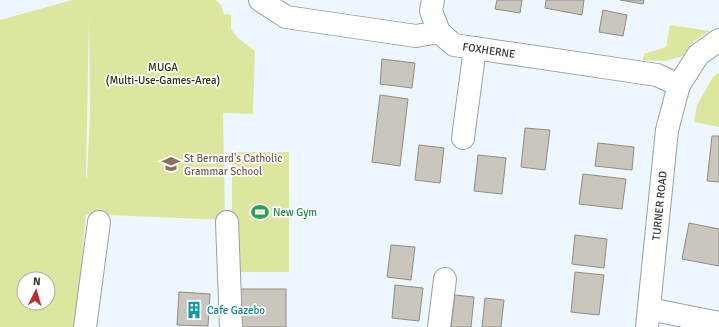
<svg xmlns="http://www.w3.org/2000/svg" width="719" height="327" viewBox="0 0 719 327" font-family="Signika,sans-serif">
  <rect width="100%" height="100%" fill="#eff7fe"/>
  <g fill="#dde69f" fill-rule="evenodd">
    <path d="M72 0H216L221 5 224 14 231 15V29L238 38 255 51 253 114 223 113 225 220 86 214 76 327H0V20ZM89 17 90 112 87 178H86ZM24 279H48V303H24Z"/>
    <path d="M670 25 710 31 694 41 683 56 665 61 643 60 644 54 666 47Z"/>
    <path d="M719 72V127L694 122 697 105 713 77Z"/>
    <rect x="232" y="152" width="57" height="120"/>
  </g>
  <g fill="#cac5bd" stroke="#918c84">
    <path d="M497 0H522L520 13 495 9Z"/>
    <path d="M546 0H584L582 15 545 8Z"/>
    <path d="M620 0H644L643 4Z"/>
    <path d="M603 10 627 15 623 36 599 32Z"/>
    <path d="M382 59 415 63 412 88 380 84Z"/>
    <path d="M380 95 408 99 400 166 372 162Z"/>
    <path d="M525 128 550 130 545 170 521 167Z"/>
    <path d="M712 136H719V182L707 181Z"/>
    <path d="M598 143 634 147 632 170 595 166Z"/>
    <path d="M419 145 444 148 440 183 415 180Z"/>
    <path d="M478 155 506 158 502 194 474 191Z"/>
    <path d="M583 174 626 179 622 209 579 204Z"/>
    <path d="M689 223 719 229V266L682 259Z"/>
    <path d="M575 235 607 239 604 268 572 264Z"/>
    <path d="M391 245 415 247 411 280 387 277Z"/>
    <path d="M575 272 604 275 599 315 571 312Z"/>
    <path d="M395 285 423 288 419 321 392 318Z"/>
    <rect x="236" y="289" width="50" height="38"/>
    <path d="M179 292 210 294 208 326 177 325Z"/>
    <path d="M455 295 474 297 471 327H451Z"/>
    <path d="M485 298 504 300 501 327H482Z"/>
  </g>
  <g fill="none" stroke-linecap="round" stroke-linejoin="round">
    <g stroke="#99a1a6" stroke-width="24">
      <g id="minor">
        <path id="s1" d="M260 0 286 17 416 36 439 32 454 45 657 75 679 85"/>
        <path d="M433 0 431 11 439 32"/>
        <path d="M463 138 475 48"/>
        <path d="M227 222 231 327"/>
        <path d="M649 309 719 323"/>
        <path d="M85 327 99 222"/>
        <path d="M439 327 445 279"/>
        <path id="s2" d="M647 327 667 130 679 85 698 55 719 40"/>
      </g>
    </g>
    <use href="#minor" stroke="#fff" stroke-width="22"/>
  </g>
  <defs>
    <g id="school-bare" transform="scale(1.38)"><path d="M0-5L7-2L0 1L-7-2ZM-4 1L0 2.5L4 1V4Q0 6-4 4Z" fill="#8d6e63" stroke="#fff" stroke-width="2.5" paint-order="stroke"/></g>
    <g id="stadium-bare" transform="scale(1.38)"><path d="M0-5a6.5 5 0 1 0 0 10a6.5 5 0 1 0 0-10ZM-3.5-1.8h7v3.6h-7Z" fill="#2e9e5b" stroke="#fff" stroke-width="2.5" paint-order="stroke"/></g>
    <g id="building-bare" transform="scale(1.38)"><path d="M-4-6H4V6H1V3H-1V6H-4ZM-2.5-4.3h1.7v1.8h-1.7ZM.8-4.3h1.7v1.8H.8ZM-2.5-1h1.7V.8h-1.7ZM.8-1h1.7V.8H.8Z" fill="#0f9aa8" stroke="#fff" stroke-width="2.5" paint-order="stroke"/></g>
  </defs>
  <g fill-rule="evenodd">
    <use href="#school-bare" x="171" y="164"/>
    <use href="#stadium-bare" x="260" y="212"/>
    <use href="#building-bare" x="194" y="310"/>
  </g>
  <g text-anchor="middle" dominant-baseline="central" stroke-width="3.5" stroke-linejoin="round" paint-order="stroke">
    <g font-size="11" fill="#303335" stroke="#fff">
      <text stroke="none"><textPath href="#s1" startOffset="241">FOXHERNE</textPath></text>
      <text stroke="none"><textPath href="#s2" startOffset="122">TURNER ROAD</textPath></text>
    </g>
    <g font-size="11" fill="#2d300a" stroke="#fff">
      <text x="163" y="67">MUGA<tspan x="163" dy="13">(Multi-Use-Games-Area)</tspan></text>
    </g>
    <g font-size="11" fill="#785e54" stroke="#fff" text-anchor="start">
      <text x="184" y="158">St Bernard's Catholic<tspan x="184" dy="13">Grammar School</tspan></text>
    </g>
    <g font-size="11" fill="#27864d" stroke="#fff" text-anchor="start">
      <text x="273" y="212">New Gym</text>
    </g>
    <g font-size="11" fill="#0d838f" stroke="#fff" text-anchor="start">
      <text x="207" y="310">Cafe Gazebo</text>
    </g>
  </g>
  <g transform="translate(36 291) rotate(5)"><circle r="19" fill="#ffffff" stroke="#acadae"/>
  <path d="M0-3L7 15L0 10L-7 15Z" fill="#be2e33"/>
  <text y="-6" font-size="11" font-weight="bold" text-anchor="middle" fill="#303335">N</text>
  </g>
</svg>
